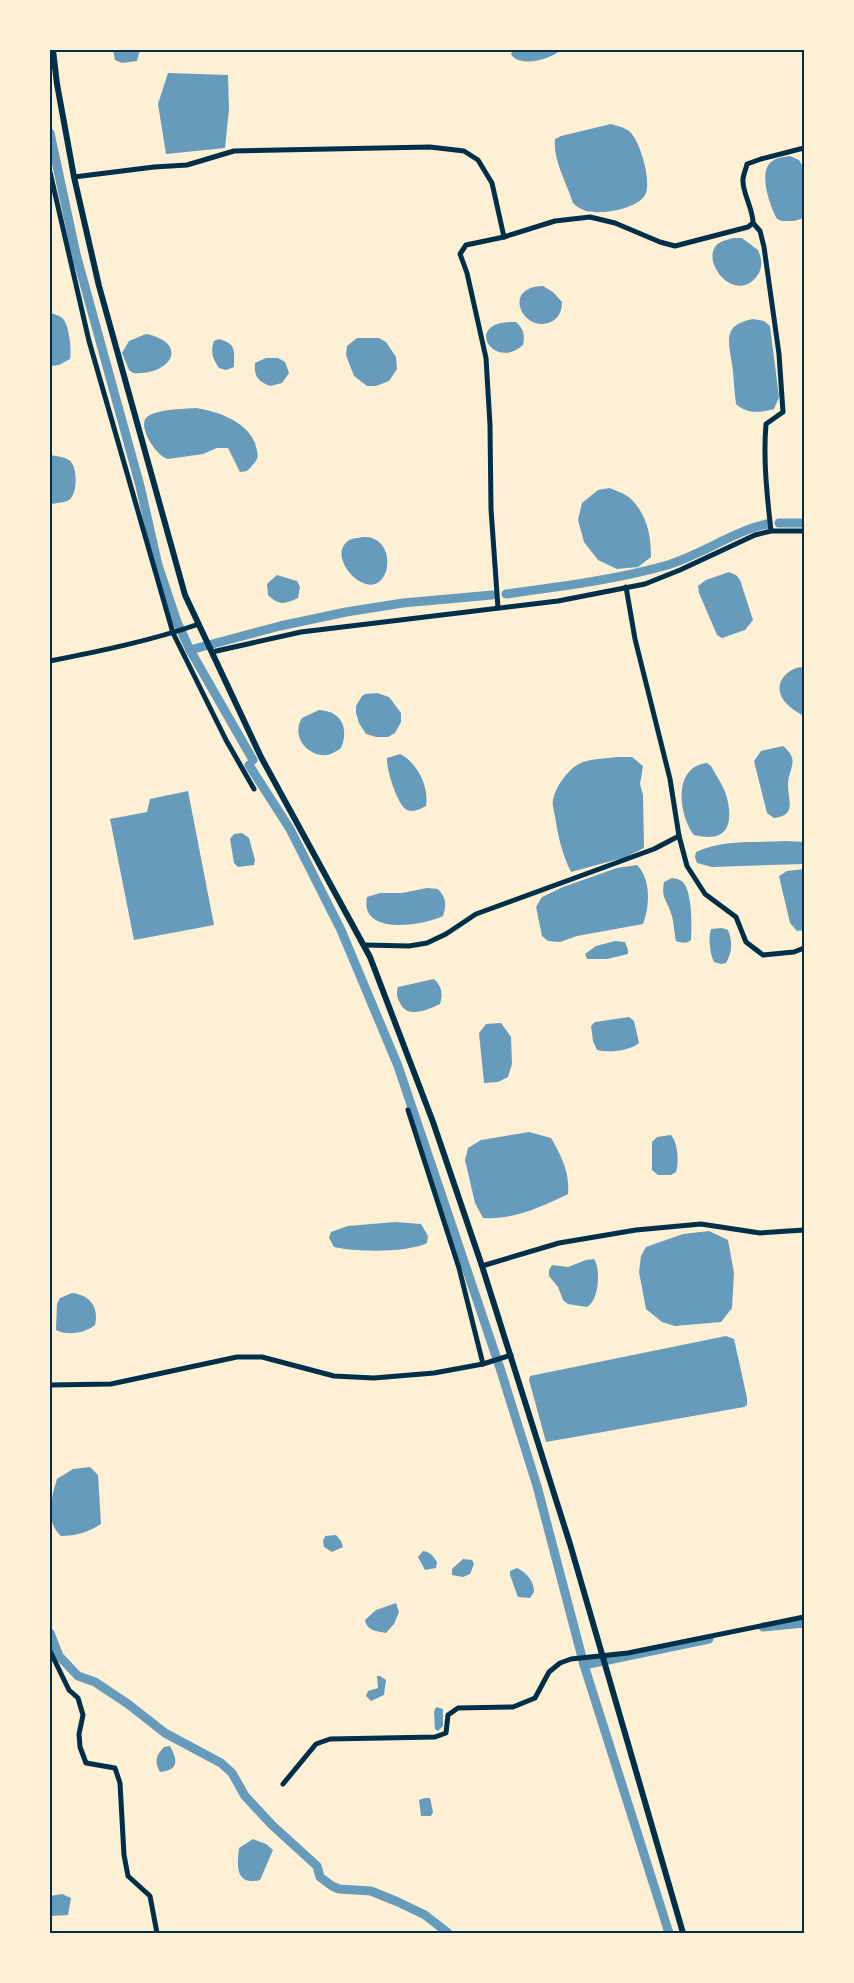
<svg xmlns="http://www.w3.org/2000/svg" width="854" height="1983" viewBox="0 0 854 1983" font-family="'DejaVu Sans',sans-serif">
  <rect width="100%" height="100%" fill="#fdf0d5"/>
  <g fill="#669bbc">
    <path d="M113 50H140L137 61 122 63 115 60Z"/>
    <path d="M513 50H560C551 60 518 68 511 54Z"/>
    <path d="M168 73 228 75 229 109 225 148 166 154 158 104Z"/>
    <path d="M611 124C617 126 624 127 629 131 640 140 651 179 646 193 640 209 601 215 586 211 581 209 577 207 573 203 567 183 553 161 555 139L561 136Z"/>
    <path d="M790 156 799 160 804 169V218L794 221H782L777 219C770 206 756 169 774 160 779 157 785 157 790 156Z"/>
    <path d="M733 238H742L758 250C762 259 763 268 757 276 736 304 703 265 715 247 719 241 727 240 733 238Z"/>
    <path d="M543 286 553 292 562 302C562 312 558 320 548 323 522 331 502 287 543 286Z"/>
    <path d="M51 313C56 315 63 316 65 322 69 329 72 351 70 359L59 365 51 366Z"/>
    <path d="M753 319 764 321 770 326 779 397 774 409C760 413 747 414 736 404 734 390 734 377 732 364 728 339 723 325 753 319Z"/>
    <path d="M510 322H516C524 329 525 336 523 345 495 371 463 324 510 322Z"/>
    <path d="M146 334C190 343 171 376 133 373L129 370 122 353 129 341Z"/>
    <path d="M357 338H379L386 342 396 357 397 369 389 381 376 386H367L354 376 346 355 347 346Z"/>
    <path d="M219 339C237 344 234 351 234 367L226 370 219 368C213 359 210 352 214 341Z"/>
    <path d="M266 358H278L285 362 289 373 282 383 270 386C258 381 254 377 255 363Z"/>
    <path d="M196 408C217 411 246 421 255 443 256 448 259 454 257 459 255 463 250 468 247 471L240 472 228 448H217L203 454 168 459C157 457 138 428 146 418 154 409 184 409 196 408Z"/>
    <path d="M50 455C56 456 64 457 69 460 78 466 78 494 69 500 64 503 56 503 50 504Z"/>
    <path d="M610 488C616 491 626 494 631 499 647 515 651 535 651 557L638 567 617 569 598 560 584 542 578 520 582 503 598 490Z"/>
    <path d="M363 537C366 537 371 537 374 539 389 545 391 568 382 579 366 600 326 557 348 541 352 538 358 538 363 537Z"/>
    <path d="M729 572 736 575 740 580 753 620 745 630 722 638 717 635 699 593 698 586 706 580Z"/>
    <path d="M277 575 297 581 300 587 298 598C285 604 279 606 268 595L267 584Z"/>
    <path d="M800 667 804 668V715H802C796 711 790 708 786 703 772 687 783 671 800 667Z"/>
    <path d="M377 693 389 697 401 713V722L395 733 388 737H376L366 734 359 723 356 713V706L362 696 365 694Z"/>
    <path d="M319 710C342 711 349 729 341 748 337 751 332 754 327 755 306 757 291 735 302 718Z"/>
    <path d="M783 746C801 761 788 768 788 785 788 801 797 815 774 818L767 813 754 761 761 751Z"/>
    <path d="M400 754C418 763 429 787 426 806 420 809 413 813 407 810 397 805 386 768 387 758Z"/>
    <path d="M618 757H632L643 766 640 784 643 795 644 848 626 857 571 872C562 854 558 836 555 816 554 811 552 805 553 800 555 788 566 772 577 765 588 758 605 759 618 757Z"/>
    <path d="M707 763 711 766C716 776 724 786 727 798 734 826 726 843 694 835 679 815 672 767 707 763Z"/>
    <path d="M188 791 214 925 134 940 110 819 147 812 150 799Z"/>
    <path d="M242 833 249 838 255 860 254 865 238 867 234 863 230 839 234 834Z"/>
    <path d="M786 841 804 842V864L712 867 697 863 695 857 696 852C724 839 756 843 786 841Z"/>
    <path d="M637 865C651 879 650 906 643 924L577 936 560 942 548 941 542 936 536 907 542 897 563 887 617 868Z"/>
    <path d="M804 869V930L797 931 790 923 779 876 787 871Z"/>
    <path d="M672 878C677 879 682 879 685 885 692 897 692 926 691 940 686 944 682 943 676 941 674 932 674 921 671 913 667 900 661 898 664 882Z"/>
    <path d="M427 888 438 889C446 898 447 904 443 916 423 926 359 936 367 897L380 893H402Z"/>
    <path d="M722 928 728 930C733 942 732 952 726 963L721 964 714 962C710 953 708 939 711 929Z"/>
    <path d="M615 941 625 942 628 950V954L607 959H587L585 954 596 946Z"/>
    <path d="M434 979C442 987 443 993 440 1004 428 1010 407 1019 400 1003 397 998 396 993 398 987Z"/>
    <path d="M629 1017 634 1021 639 1043C630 1051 607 1053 597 1050L593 1041 591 1026 595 1022Z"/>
    <path d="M501 1023 511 1037 512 1064 508 1077 498 1082 484 1083 479 1033 486 1024Z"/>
    <path d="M529 1132 551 1138C561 1155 570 1173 568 1194 541 1207 513 1220 483 1218L475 1203 465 1160 468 1148 481 1140Z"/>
    <path d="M671 1135C678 1143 679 1162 676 1172L671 1175H658L652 1170V1142L657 1137Z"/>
    <path d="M395 1222 421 1224 428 1236 427 1243C407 1253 355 1252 334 1247L329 1238 331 1232 348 1226Z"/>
    <path d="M709 1231 728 1240 734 1273 732 1308 721 1322 675 1326 662 1322 646 1309 639 1272 641 1256 646 1247 683 1234Z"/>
    <path d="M594 1259C601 1269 599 1301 587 1307L568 1304 563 1300 558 1287 549 1276V1270L552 1265 568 1267 586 1260Z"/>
    <path d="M72 1293C90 1295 99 1307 95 1325 85 1333 68 1336 56 1330L57 1304 60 1298Z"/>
    <path d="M726 1336 734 1339 747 1398V1405L744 1407 546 1442 529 1380 530 1376Z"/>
    <path d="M90 1467 98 1475 101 1524C89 1532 76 1536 61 1536 45 1522 51 1498 57 1479L73 1469Z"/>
    <path d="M336 1535 341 1541 343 1547 332 1552 324 1547 323 1541 325 1536Z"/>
    <path d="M423 1551C430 1552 434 1557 437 1562L436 1568 425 1570 418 1557Z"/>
    <path d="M463 1559 472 1560 474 1564 470 1574 463 1577 452 1575V1569Z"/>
    <path d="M517 1568C527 1573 534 1581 534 1592L530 1598 518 1597 510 1575V1571Z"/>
    <path d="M396 1603 399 1612 394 1624 386 1633C377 1631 367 1631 365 1620L376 1610Z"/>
    <path d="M377 1676H380L386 1680 384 1695 371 1701 366 1696 368 1691 378 1688Z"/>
    <path d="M436 1707 443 1709V1726L438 1731 435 1729 434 1712Z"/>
    <path d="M170 1746C177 1759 180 1770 160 1772 154 1762 156 1755 164 1747Z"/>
    <path d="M425 1798H430L433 1812 431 1816H421L419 1800Z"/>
    <path d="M253 1839 266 1844 273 1850 260 1880C235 1886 237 1866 239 1848Z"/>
    <path d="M62 1894 71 1898 68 1915 50 1916V1896Z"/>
  </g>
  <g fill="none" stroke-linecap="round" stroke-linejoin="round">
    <g stroke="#669bbc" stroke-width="9">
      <path d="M50 133 76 254 140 486 158 565 177 622 190 650 253 760"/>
      <path d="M779 523H804"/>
      <path d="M506 594C557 587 614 580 664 566 700 556 731 532 767 524"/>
      <path d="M190 650 280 626 346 612 403 603 492 595"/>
      <path d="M249 765 290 829 341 930 398 1066 500 1368 537 1486 584 1665 669 1933"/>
      <path d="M763 1627 804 1623"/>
      <path d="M50 1633 59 1656 78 1676 95 1682 128 1704 165 1733 221 1763 232 1773 245 1796 272 1825 317 1866 320 1877 332 1886 339 1889 371 1891 398 1902 425 1915 448 1933"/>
      <path d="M584 1665 709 1639"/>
    </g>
    <g stroke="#003049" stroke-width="5">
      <path d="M50 172 89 341 173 633 226 740 254 789"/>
      <path d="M74 177 154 167 187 165 234 151 430 147 464 151 478 160 492 183 504 237"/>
      <path d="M753 223 760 231 764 247 779 354 783 412 766 424C763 460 767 495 771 531"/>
      <path d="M626 587 635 639 670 779 679 836 687 866 705 894 736 917 746 942 763 955 794 952 804 948"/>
      <path d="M498 608 491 509 490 425 486 358 467 273 460 254 466 245 504 237 555 221 590 217 615 223 660 242 675 246 748 227 753 223C753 208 742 192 743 180 743 175 746 169 747 164L761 159 804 148"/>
      <path d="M212 652 301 632 558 601 645 584 680 570 755 535 771 531H804"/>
      <path d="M50 661C100 651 150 641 199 624"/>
      <path d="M364 945 409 946 427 943 446 934 476 914 654 849 679 836"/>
      <path d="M408 1110 459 1268 483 1364"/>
      <path d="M482 1266 559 1243 636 1230 701 1224 760 1233 804 1230"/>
      <path d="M50 1385 111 1384 237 1357H262L334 1376 374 1378 434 1373 483 1364 511 1355"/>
      <path d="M50 1651 69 1690 78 1698 80 1705 83 1715 79 1734 80 1747 86 1763 115 1768 120 1783 124 1855 128 1876 150 1896 157 1933"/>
      <path d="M283 1784 316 1744 330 1739 435 1737 446 1733 448 1715 458 1708 513 1707 535 1698 549 1672 560 1663 571 1659 628 1653 804 1617"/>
    </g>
    <path stroke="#003049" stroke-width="6" d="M53 50 57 84 74 177 99 286 185 595 261 757 370 957 433 1122 482 1266 570 1544 683 1933"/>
  </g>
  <rect width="854" height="1983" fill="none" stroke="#fdf0d5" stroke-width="102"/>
  <rect x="51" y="51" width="752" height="1881" fill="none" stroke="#003049" stroke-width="2"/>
</svg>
